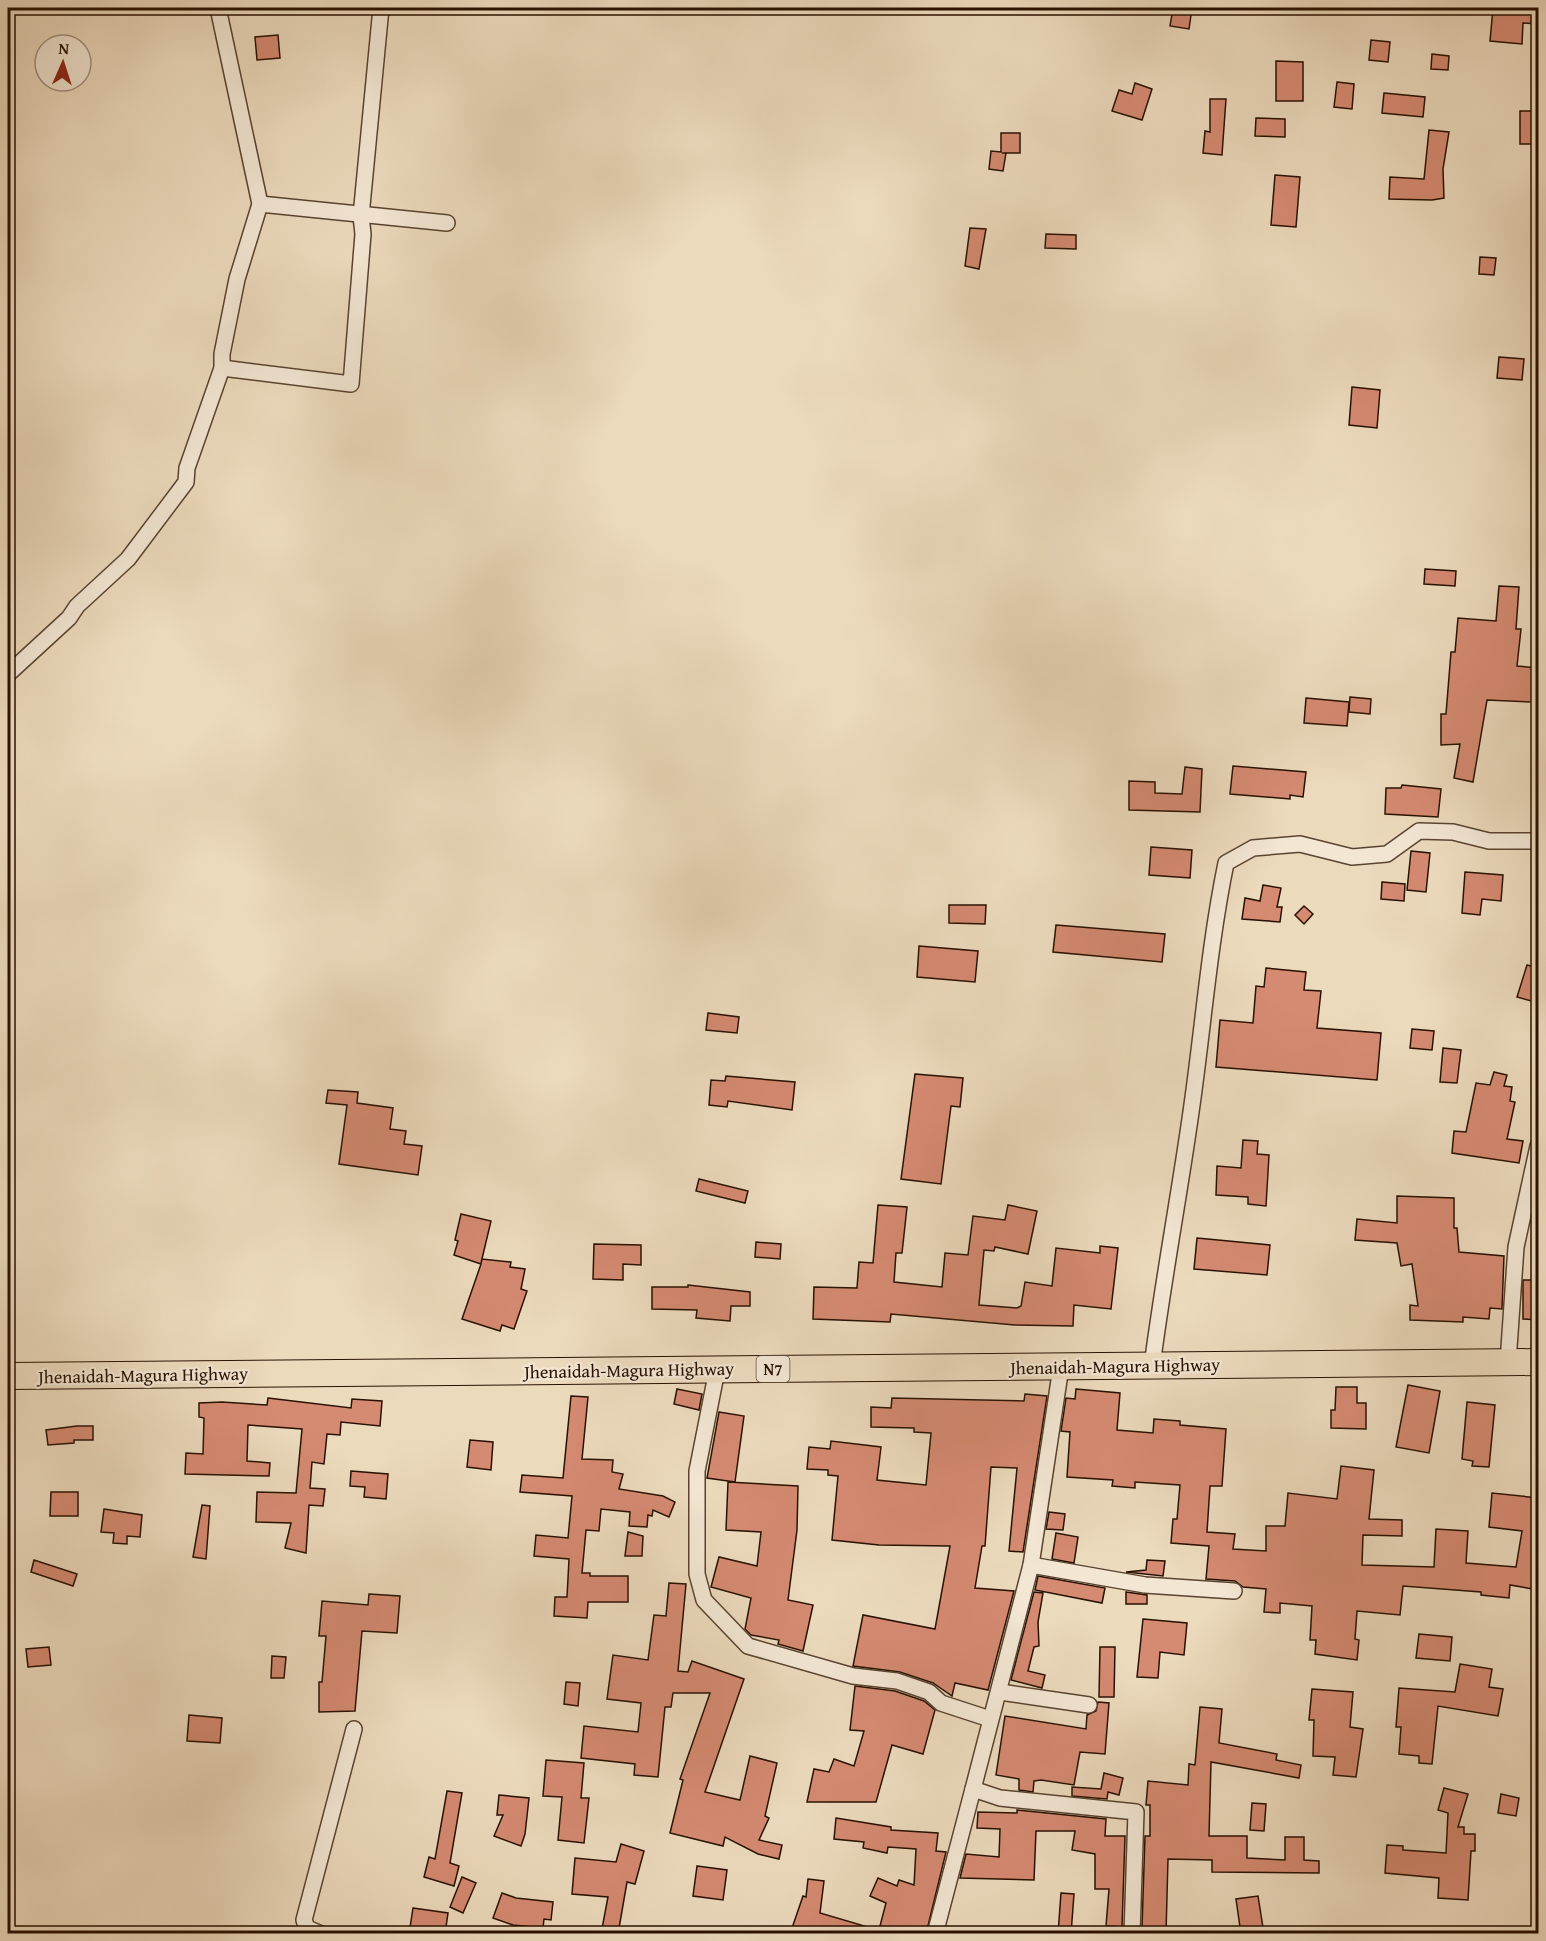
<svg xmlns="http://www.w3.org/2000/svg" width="1546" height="1941" viewBox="0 0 1546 1941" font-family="'Gentium Book Plus',serif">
  <rect width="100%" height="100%" fill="#ecdabd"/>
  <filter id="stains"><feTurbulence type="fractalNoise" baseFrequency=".00333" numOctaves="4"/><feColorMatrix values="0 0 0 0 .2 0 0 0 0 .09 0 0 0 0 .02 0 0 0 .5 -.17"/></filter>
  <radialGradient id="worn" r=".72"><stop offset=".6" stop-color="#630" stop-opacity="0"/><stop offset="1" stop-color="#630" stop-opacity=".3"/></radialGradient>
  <g fill="#d58a72" stroke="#281100" stroke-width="1.5">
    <path d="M1173 8H1192L1189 29 1170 26Z"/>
    <path d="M1493 8H1539V24L1523 23 1522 44 1490 41Z"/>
    <path d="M278 35 280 58 257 60 255 37Z"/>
    <path d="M1371 40 1390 42 1388 62 1369 60Z"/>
    <path d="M1432 54 1449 56 1448 70 1431 69Z"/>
    <path d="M1276 61 1303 62V101H1276Z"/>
    <path d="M1337 82 1354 84 1352 109 1334 107Z"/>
    <path d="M1135 83 1152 89 1142 120 1112 111 1119 90 1132 94Z"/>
    <path d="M1384 93 1425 97 1423 117 1382 113Z"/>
    <path d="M1210 99H1226L1222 155 1203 153 1205 131 1210 132Z"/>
    <rect x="1520" y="111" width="19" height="33"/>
    <path d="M1256 118 1285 119V137L1255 136Z"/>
    <path d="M1429 130 1449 132 1443 169 1444 198 1432 200 1389 199 1390 177 1424 179Z"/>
    <path d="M1001 133H1020V153H1002H1006L1003 171 989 169 991 151 1001 152Z"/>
    <path d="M1275 175 1300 177 1296 227 1271 225Z"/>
    <path d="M970 228 986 229 979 269 965 266Z"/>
    <path d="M1046 234 1076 235V249L1045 248Z"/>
    <path d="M1480 257 1496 258 1494 275 1479 274Z"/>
    <path d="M1499 357 1524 359 1522 380 1497 378Z"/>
    <path d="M1352 387 1380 390 1377 428 1349 425Z"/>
    <path d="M1425 569 1456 571 1455 586 1424 584Z"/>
    <path d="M1499 586 1519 587 1516 629H1521L1517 666 1539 668V686L1534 685 1532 702 1487 700 1473 782 1454 778 1460 744 1441 745V714H1446L1451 652H1455L1458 618 1496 621Z"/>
    <path d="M1350 697 1371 699 1370 714 1349 712Z"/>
    <path d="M1306 698 1349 702 1347 726 1304 723Z"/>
    <path d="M1233 766 1306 772 1303 797 1290 795V799L1230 794Z"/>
    <path d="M1185 767 1202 769 1200 812 1129 810V781L1155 782V793L1182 794Z"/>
    <path d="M1402 785 1441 789 1438 817 1385 814 1386 788H1401Z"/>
    <path d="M1151 847 1192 850 1190 878 1149 875Z"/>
    <path d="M1411 851 1430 853 1426 892 1407 890Z"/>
    <path d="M1465 872 1503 875 1501 901 1482 899 1480 915 1462 913Z"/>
    <path d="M1382 882 1405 884 1404 901 1381 899Z"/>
    <path d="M1263 885 1281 888 1277 907H1282L1280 922 1242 919 1245 898 1260 901Z"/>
    <path d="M949 905H986L985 924 949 923Z"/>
    <path d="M1304 906 1313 914 1304 924 1295 915Z"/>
    <path d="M1056 925 1165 934 1162 962 1053 952Z"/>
    <path d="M919 946 978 951 975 982 917 977Z"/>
    <path d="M1527 965 1539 968V1003L1517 997Z"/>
    <path d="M1266 968 1306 972 1304 990 1321 991 1317 1028 1381 1033 1377 1080 1216 1067 1220 1020 1253 1023 1256 986 1264 987Z"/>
    <path d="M708 1013 739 1017 737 1033 706 1030Z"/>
    <path d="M1412 1029 1434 1031 1432 1050 1410 1048Z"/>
    <path d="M1443 1048 1461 1050 1457 1083 1440 1082Z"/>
    <path d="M1494 1072 1507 1075 1504 1086 1512 1087 1510 1101 1515 1102 1507 1139 1523 1141 1519 1163 1452 1153 1454 1131 1466 1132 1476 1083 1490 1085Z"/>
    <path d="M915 1074 963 1078 960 1107 951 1106 941 1184 901 1179Z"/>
    <path d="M726 1076 795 1082 792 1110 728 1101 727 1107 709 1105 711 1080 725 1081Z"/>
    <path d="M328 1090 358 1092 357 1103 393 1108 390 1129 406 1131 404 1144 422 1146 418 1175 339 1164 347 1105 326 1103Z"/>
    <path d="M1243 1140 1258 1141 1257 1154 1269 1155 1266 1206 1248 1204V1197L1216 1195 1217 1166 1241 1168Z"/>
    <path d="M699 1179 748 1191 745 1203 696 1191Z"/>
    <path d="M1397 1196 1454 1198V1228H1457L1459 1252 1504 1256 1502 1309 1490 1308 1489 1319 1463 1317V1322L1410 1320V1305L1418 1306 1412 1264 1401 1266 1397 1243 1355 1240 1357 1219 1397 1223Z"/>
    <path d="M878 1205 907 1207 902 1253H896L894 1282 942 1287 945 1253 968 1255 973 1216 1005 1220 1008 1205 1037 1211 1028 1254 995 1247 994 1251 984 1250 979 1305 1017 1308 1021 1306 1025 1282 1052 1286 1056 1248 1100 1253V1246L1118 1248 1111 1309 1074 1305 1073 1326 1015 1325 891 1314 890 1322 813 1319 814 1287 857 1288 859 1262 873 1263Z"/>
    <path d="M461 1214 491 1221 481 1263 482 1259 511 1262 510 1267 525 1269 521 1289 527 1291 514 1329 502 1325 500 1331 462 1319 481 1264 454 1255 458 1241 455 1240Z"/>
    <path d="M1197 1238 1270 1245 1267 1275 1194 1269Z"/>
    <path d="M756 1242 781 1244 780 1259 755 1257Z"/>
    <path d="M594 1244 641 1245V1265L623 1264V1280L593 1279Z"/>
    <path d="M1523 1280H1539V1320L1523 1319Z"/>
    <path d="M688 1285 750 1292V1306H731L730 1321 696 1318 697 1310 652 1309V1287H688Z"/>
    <path d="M1408 1385 1440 1391 1429 1453 1396 1447Z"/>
    <path d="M1336 1387H1357V1403H1366V1429L1331 1428V1410H1335Z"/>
    <path d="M677 1389 702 1394 699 1410 674 1404Z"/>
    <path d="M1076 1389 1120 1393 1117 1430 1153 1433 1154 1419 1180 1421V1425L1226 1429 1222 1486H1210L1207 1532 1235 1534 1233 1549 1266 1551V1526H1285L1288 1493 1337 1499 1341 1466 1374 1470 1369 1519 1402 1520V1536L1363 1535 1362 1565 1434 1567 1436 1529 1468 1531 1466 1563 1516 1567 1522 1531 1489 1527 1492 1493 1539 1498V1590L1510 1585 1509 1598 1481 1595V1592L1403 1586 1400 1615 1357 1611 1355 1639 1359 1640 1357 1660 1315 1654 1316 1640H1310L1312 1606 1280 1603V1613L1264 1612 1266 1589 1243 1587 1235 1581 1206 1579 1209 1546 1171 1543 1173 1519H1177L1180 1485 1135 1482V1488L1112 1486 1113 1480 1067 1477 1070 1432 1061 1431 1066 1398 1075 1399Z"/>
    <path d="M1025 1394 1047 1396 1023 1552 1009 1551 1017 1468 991 1467 985 1546H982L975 1588 1014 1591 988 1690 955 1683 952 1696 933 1683 900 1672 853 1666 863 1615 935 1629 950 1546 879 1545 832 1540 838 1476 828 1475V1470L807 1469 809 1447 830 1449 831 1441 881 1447 877 1480 926 1485 931 1433 914 1432V1428L871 1427V1407L891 1408 892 1398 1024 1401Z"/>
    <path d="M571 1396 588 1397 582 1459 613 1460 612 1472 623 1474 619 1489 663 1496 675 1502 669 1517 653 1510 652 1516 648 1515 647 1527 629 1526 630 1512 601 1509 599 1531 586 1530 582 1573H590V1576H628V1602H588L587 1618 554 1616 555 1597H567L569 1559 534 1556 536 1535 568 1538 572 1496 520 1492 522 1475 563 1478Z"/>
    <path d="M268 1398 351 1408 352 1399 382 1401 380 1426 341 1422 340 1435 327 1434 324 1464 312 1462 310 1488 325 1489 323 1506 309 1505 306 1553 285 1548 291 1523 256 1522 257 1492 296 1493 302 1429 248 1425 247 1461 270 1463 269 1476 185 1474 186 1453 203 1454 204 1418 199 1417V1403L222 1402 267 1405Z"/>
    <path d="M1467 1402 1495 1405 1489 1467 1472 1466 1473 1461 1462 1459Z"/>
    <path d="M719 1412 744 1416 735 1482 707 1478Z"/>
    <path d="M77 1426H93V1440H74V1443L48 1445 46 1430Z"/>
    <path d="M470 1440 493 1442 491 1470 467 1467Z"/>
    <path d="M351 1471 388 1474 386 1499 364 1497 365 1487 350 1486Z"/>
    <path d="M728 1482 798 1486 797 1530 788 1600 813 1605 803 1651 778 1644 779 1640 751 1635 745 1629 751 1598 711 1587 719 1557 757 1566 761 1532 726 1530Z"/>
    <path d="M51 1492H78V1516H50Z"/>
    <path d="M202 1505 210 1506 206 1559 193 1557Z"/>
    <path d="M104 1509 142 1515 140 1537 127 1536V1544L113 1543 114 1533 101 1532Z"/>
    <path d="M1049 1512 1065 1514 1063 1530 1046 1529Z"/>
    <path d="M628 1532 643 1536 642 1556H625Z"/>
    <path d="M1056 1533 1078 1537 1074 1563 1052 1559Z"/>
    <path d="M34 1560 77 1574 73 1586 31 1572Z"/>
    <path d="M1147 1560 1165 1561 1163 1576 1126 1572 1146 1570Z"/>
    <path d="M1038 1576 1105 1588 1102 1603 1035 1590Z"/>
    <path d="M669 1583 686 1584 678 1671 688 1672 692 1661 744 1679 705 1792 740 1800 750 1756 777 1763 765 1816 769 1818 759 1840 782 1845 779 1859 758 1854 725 1837 723 1846 670 1833 683 1780 680 1779 710 1693H673L671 1707H665L658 1777 634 1775 635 1764 581 1758 584 1726 638 1732 641 1703 607 1699 613 1655 648 1660 654 1615 666 1616Z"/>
    <path d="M1034 1592 1043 1593 1038 1622 1039 1646 1034 1647 1028 1671 1045 1675 1042 1688 1011 1680Z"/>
    <path d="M1126 1592 1147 1595V1604H1126Z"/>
    <path d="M369 1594 400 1596 397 1633 362 1631 355 1711 319 1712V1682H322L326 1636H319L322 1601 368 1605Z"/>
    <path d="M1143 1619 1187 1623 1184 1655 1160 1652 1158 1678 1137 1677Z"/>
    <path d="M1419 1634 1452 1637 1450 1661 1416 1658Z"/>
    <path d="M49 1647 51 1665 28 1667 26 1649Z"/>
    <path d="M1100 1647H1115L1114 1697H1099Z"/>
    <path d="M272 1656 286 1657 284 1678H271Z"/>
    <path d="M1460 1664 1492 1669 1489 1687 1503 1689 1498 1716 1438 1706 1432 1764 1419 1763V1756L1399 1754 1401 1727H1396L1399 1688 1455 1692Z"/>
    <path d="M566 1682 580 1683 578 1706 564 1704Z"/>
    <path d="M855 1686 895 1691 924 1701 935 1710 923 1754 892 1745 876 1802H807L814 1769 829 1772 834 1759 854 1766 864 1731 850 1730Z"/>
    <path d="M1312 1689 1353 1692 1350 1727 1363 1729 1356 1777 1333 1775 1335 1757 1313 1756 1314 1720H1309Z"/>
    <path d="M1098 1702 1109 1703 1105 1754 1080 1752 1074 1785 1041 1780 1034 1781 1033 1792 1019 1790V1779L996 1775 1005 1716 1086 1729 1087 1715 1096 1711Z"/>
    <path d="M1200 1707 1222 1709 1219 1743 1277 1754 1276 1760 1301 1765 1299 1778 1211 1762 1209 1836H1247V1858L1285 1860V1837H1304V1860L1319 1861V1873L1212 1872V1860L1168 1859 1166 1934H1144V1928H1142L1145 1836H1150V1805H1146L1148 1781 1188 1785 1189 1764 1195 1765Z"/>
    <path d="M189 1715 222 1718 220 1743 187 1741Z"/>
    <path d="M546 1760 584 1763 581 1798H589L584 1843 558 1840 562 1797 543 1796Z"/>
    <path d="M1104 1773 1123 1778 1119 1795 1108 1792 1107 1799 1072 1796V1787L1101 1789Z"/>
    <path d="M1444 1788 1468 1794 1458 1827H1464V1834H1475V1851H1471L1468 1900 1438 1898 1439 1878 1385 1873 1387 1845 1403 1846V1850L1446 1853 1448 1813 1438 1810Z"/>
    <path d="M447 1791 462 1793 450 1863 459 1866 454 1886 424 1877 429 1857 435 1859Z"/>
    <path d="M1501 1794 1519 1798 1516 1816 1498 1813Z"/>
    <path d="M499 1795 529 1798 525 1834 521 1846 494 1836 503 1815H497Z"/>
    <path d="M1252 1803 1266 1804 1264 1831 1250 1830Z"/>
    <path d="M1017 1810 1106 1819 1105 1836H1125L1122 1927 1106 1926 1109 1889H1095V1854L1072 1850 1075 1831H1036L1034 1880 960 1878 966 1854 999 1857 1000 1829 977 1828 978 1812 1017 1813Z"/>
    <path d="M836 1818 891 1827V1830L938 1833 936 1851 946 1852 926 1934 900 1929V1932L880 1926 886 1903 870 1896 878 1878 897 1886 899 1880 914 1885 916 1849 888 1847 887 1853 863 1848 864 1842 834 1839Z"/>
    <path d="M621 1844 644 1851 635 1884 627 1882 618 1934H601L608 1897 572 1894 575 1858 616 1862Z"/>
    <path d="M697 1866 727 1870 723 1900 693 1896Z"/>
    <path d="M462 1877 476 1883 463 1913 450 1907Z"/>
    <path d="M808 1879 824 1881 820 1913 878 1930V1934H790L803 1896 806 1897Z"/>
    <path d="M502 1893 516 1898 553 1902 551 1920 544 1919 543 1928 513 1925 493 1918Z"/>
    <path d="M1061 1893 1074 1894 1071 1934H1058Z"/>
    <path d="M1258 1896 1264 1934H1241L1236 1899Z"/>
    <path d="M413 1908 448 1913 445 1934H409Z"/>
  </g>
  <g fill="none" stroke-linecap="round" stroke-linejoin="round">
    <g stroke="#59432f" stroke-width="18">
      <g id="street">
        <path d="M260 204 447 223"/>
        <path d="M222 368 351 384 363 234 361 216 381 8"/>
        <path d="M8 674 69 618 77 606 128 559 186 482 187 468 222 368V354L237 279 260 204 218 8"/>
        <path d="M1508 1362 1516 1247 1538 1146"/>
        <path d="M1152 1366C1163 1281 1179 1197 1191 1112 1203 1029 1209 946 1226 863L1253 848 1300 844 1352 857 1387 854 1419 831 1453 832 1489 841H1538"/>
        <path d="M1061 1367 1031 1565 973 1789 1000 1798 1136 1812 1132 1934"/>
        <path d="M717 1370 697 1471V1574L704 1600 748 1646 853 1676 897 1681 929 1692 941 1703 990 1719"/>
        <path d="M1031 1565 1145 1585 1234 1591"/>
        <path d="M1000 1692 1089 1705"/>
        <path d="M321 1934 307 1928 304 1920 354 1729"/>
        <path d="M935 1934 973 1789"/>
      </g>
    </g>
    <g stroke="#281100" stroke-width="28">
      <path id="highway" d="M8 1376 1538 1362"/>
    </g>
    <use href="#street" stroke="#f3e7d4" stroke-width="15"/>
    <use href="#highway" stroke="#ecdabd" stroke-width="26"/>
  </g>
  <g text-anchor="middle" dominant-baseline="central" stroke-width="4.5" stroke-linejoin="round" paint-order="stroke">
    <rect fill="#f3e7d4" stroke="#655140" stroke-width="1.5" x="756.5" y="1356" width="33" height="26" rx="4.5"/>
    <g font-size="16" font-weight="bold" fill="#281100">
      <text x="773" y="1369">N7</text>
    </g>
    <g font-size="18" fill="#281100" stroke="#f3e7d4">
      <text transform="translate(1115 1366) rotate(-1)">Jhenaidah-Magura Highway</text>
      <text transform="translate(629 1370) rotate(-1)">Jhenaidah-Magura Highway</text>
      <text transform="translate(143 1375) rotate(-1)">Jhenaidah-Magura Highway</text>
    </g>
  </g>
  <rect width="1546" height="1941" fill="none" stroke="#ecdabd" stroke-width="30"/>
  <rect x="9" y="9" width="1528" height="1923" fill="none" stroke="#281100" stroke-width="3"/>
  <rect x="15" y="15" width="1516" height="1911" fill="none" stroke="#281100" stroke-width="1.5"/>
  <g transform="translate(63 63) rotate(3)"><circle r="28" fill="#f3e7d4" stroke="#a2917f" stroke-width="1.5"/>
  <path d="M0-4.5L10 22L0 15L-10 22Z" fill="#8f2418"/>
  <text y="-9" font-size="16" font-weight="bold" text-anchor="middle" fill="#281100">N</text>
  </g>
  <rect width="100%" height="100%" filter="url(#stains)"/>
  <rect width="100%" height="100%" fill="url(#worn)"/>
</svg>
